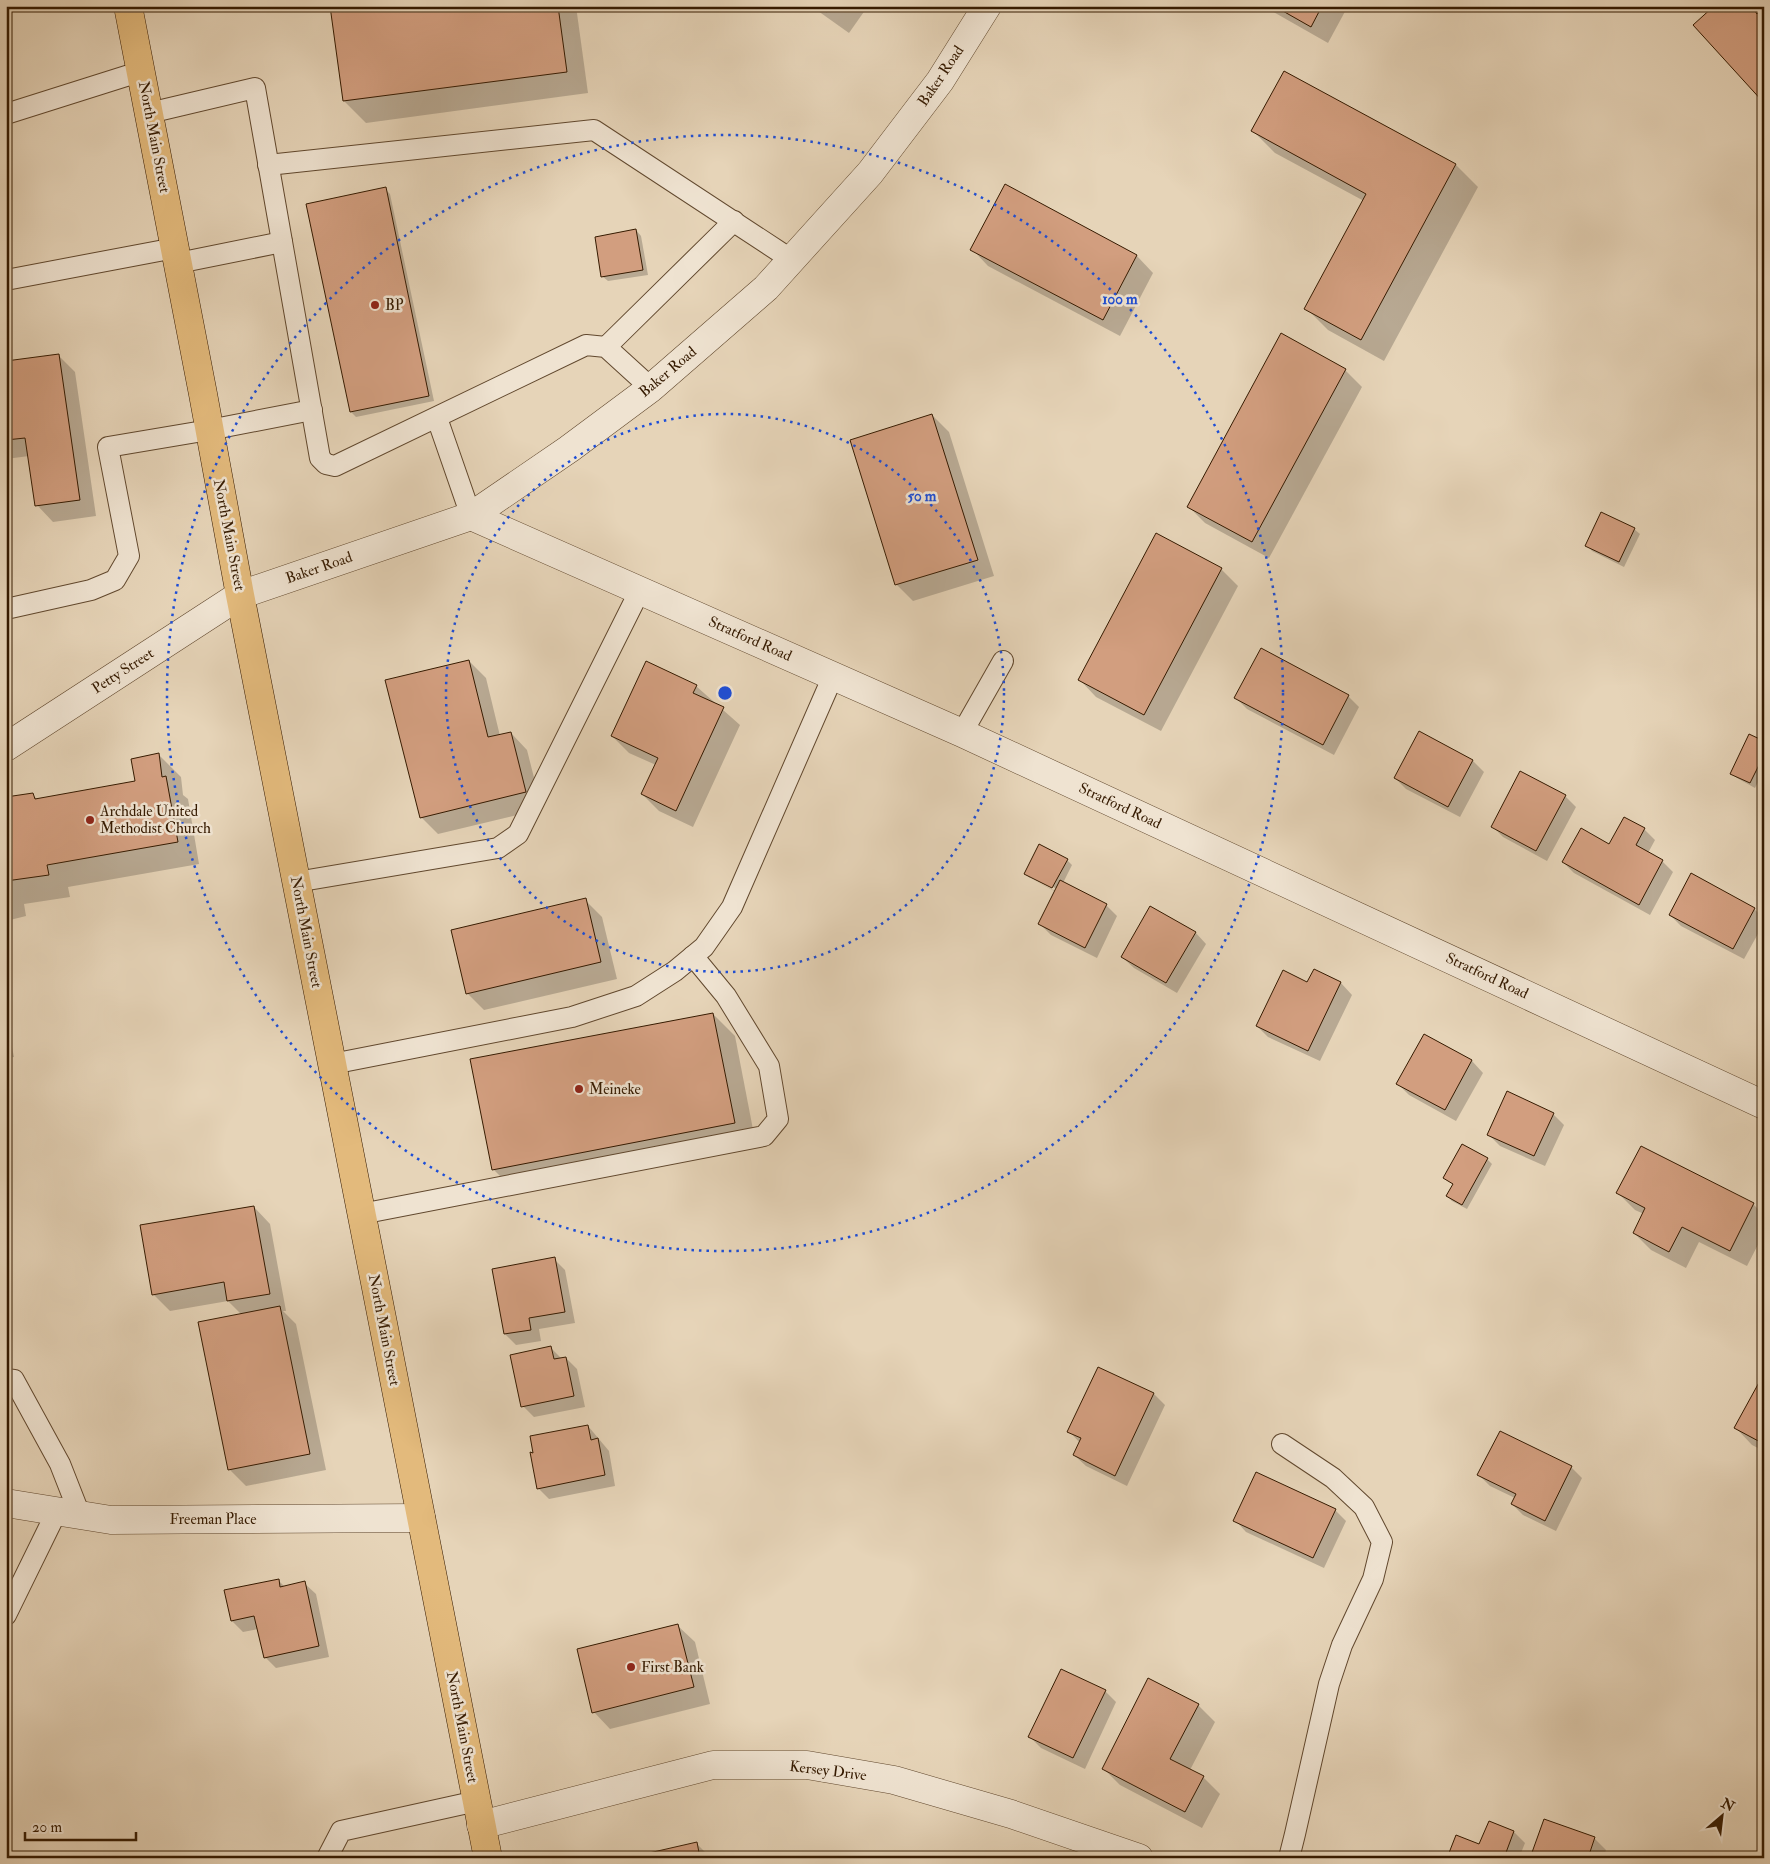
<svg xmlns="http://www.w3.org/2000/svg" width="1770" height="1864" viewBox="0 0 1770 1864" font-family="'IM FELL Double Pica',serif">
  <rect width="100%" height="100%" fill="#e6d4b8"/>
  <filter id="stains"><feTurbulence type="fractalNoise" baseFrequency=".004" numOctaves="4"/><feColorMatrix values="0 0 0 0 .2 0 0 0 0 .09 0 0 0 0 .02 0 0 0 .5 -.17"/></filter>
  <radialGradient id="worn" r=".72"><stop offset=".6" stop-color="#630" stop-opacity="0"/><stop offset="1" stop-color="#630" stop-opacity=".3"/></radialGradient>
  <g fill="#0003">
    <path d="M331 6H576L588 93 366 123 344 101Z"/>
    <path d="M811 6H868L849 33Z"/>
    <path d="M1263 6H1348L1328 43Z"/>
    <path d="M1284 73 1456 165 1478 187 1384 361 1328 330 1306 308 1364 201 1275 153 1253 131Z"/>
    <path d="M1005 186 1137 256 1153 273 1120 336 988 266 972 249Z"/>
    <path d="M385 189 390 194 434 401 356 417 351 412Z"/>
    <path d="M636 230 641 236 648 275 608 281 602 276Z"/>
    <path d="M1281 335 1345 370 1362 387 1269 558 1205 523 1188 506Z"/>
    <path d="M58 355 75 372 96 516 53 522 37 505 29 456 6 459V362Z"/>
    <path d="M932 415 949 432 994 576 913 601 896 584Z"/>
    <path d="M1634 529 1640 534 1624 567 1592 551 1587 545Z"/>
    <path d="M1221 569 1238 586 1161 731 1096 697 1080 680Z"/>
    <path d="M1261 650 1348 696 1359 707 1334 755 1247 709 1236 698Z"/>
    <path d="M469 661 486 678 500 736 511 733 527 750 542 809 438 834 421 817Z"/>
    <path d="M696 686 740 725 693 827 659 811 642 794 656 765 629 753 612 736Z"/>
    <path d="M1419 733 1473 761 1484 772 1460 817 1406 789 1395 778Z"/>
    <path d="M1764 742V770L1755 788 1737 778 1731 773Z"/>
    <path d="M159 755 181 777 183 795 188 799 199 864 68 887 70 897 24 904 26 916 6 921V798L32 794 38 800 136 782Z"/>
    <path d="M1565 796 1576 807 1547 861 1503 837 1492 826Z"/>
    <path d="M1644 829 1655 840 1648 853 1662 861 1673 872 1650 915 1574 873 1563 862 1609 845Z"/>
    <path d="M1067 860 1072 865 1063 883 1106 905 1117 916 1097 958 1051 935 1040 924 1056 892 1030 878 1057 892 1059 890 1030 875V878L1025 874Z"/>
    <path d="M585 900 602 917 617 979 484 1010 467 993Z"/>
    <path d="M1754 909 1764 918V923L1744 959 1681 926 1670 915Z"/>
    <path d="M1195 932 1206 944 1177 993 1134 968 1122 957Z"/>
    <path d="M1315 970 1341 983 1352 995 1320 1061 1268 1037 1257 1026 1308 984Z"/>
    <path d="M713 1014 735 1036 756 1145 515 1191 493 1169Z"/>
    <path d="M6 1018 14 1057 6 1058Z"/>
    <path d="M1425 1035 1472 1061 1483 1073 1456 1121 1409 1095 1398 1084Z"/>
    <path d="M1553 1114 1564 1125 1545 1166 1500 1146 1489 1135Z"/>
    <path d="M1487 1159 1492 1164 1467 1209 1452 1201 1447 1196 1454 1185 1445 1178Z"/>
    <path d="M1618 1193 1753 1204 1764 1215V1233L1747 1266 1699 1242 1686 1268 1651 1250 1634 1233 1644 1214 1635 1210Z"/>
    <path d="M254 1207 270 1224 286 1311H283L296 1324 326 1470 246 1486 229 1469 242 1315 228 1301 170 1311 153 1294Z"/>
    <path d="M554 1259 565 1270 575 1323 539 1329 541 1341 516 1345 505 1334Z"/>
    <path d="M551 1348 562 1359 566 1358 577 1369 585 1407 534 1417 523 1406Z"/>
    <path d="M1099 1368 1154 1394 1165 1405 1127 1486 1086 1466 1074 1455 1080 1443 1069 1431Z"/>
    <path d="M1764 1379V1451L1752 1445 1736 1428Z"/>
    <path d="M588 1426 609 1451 615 1486 549 1499 538 1488 535 1455Z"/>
    <path d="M1571 1467 1582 1478 1556 1531 1523 1515 1512 1504 1515 1498 1490 1486 1479 1475Z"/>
    <path d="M1335 1510 1346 1521 1324 1568 1246 1532 1235 1520Z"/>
    <path d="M278 1580 285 1587 304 1583 316 1594 329 1657 276 1668 265 1657 258 1629 243 1632 232 1621Z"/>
    <path d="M678 1626 695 1642 710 1704 610 1729 594 1712Z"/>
    <path d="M1105 1691 1116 1702 1085 1769 1041 1748 1030 1737Z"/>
    <path d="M1198 1705 1215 1722 1190 1770 1203 1777 1220 1794 1202 1828 1120 1785 1103 1768Z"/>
    <path d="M1545 1820 1595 1839 1606 1850 1603 1858H1531Z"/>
    <path d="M1514 1832 1525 1843 1519 1858H1448Z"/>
    <path d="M696 1843 707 1854 708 1858H632Z"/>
  </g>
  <g fill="#d29e7f" stroke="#351a00">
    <path d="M330 6H558L567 72 343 101Z"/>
    <path d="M819 6H830L827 12Z"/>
    <path d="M1274 6H1322L1311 27Z"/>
    <path d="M1714 6H1750L1757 14 1761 10 1764 13V103L1693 25Z"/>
    <path d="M1284 71 1456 164 1361 340 1304 309 1366 194 1251 131Z"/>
    <path d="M1005 184 1137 255 1103 320 970 250Z"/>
    <path d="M386 187 429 396 350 412 306 204Z"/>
    <path d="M636 229 643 270 601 277 595 237Z"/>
    <path d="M1281 333 1346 369 1252 542 1187 507Z"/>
    <path d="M59 354 80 500 35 506 25 438 6 440V361Z"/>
    <path d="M932 414 978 560 895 585 850 440Z"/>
    <path d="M1601 512 1635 528 1619 562 1585 546Z"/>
    <path d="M1156 533 1222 568 1144 715 1078 680Z"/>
    <path d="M1261 648 1349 695 1323 745 1234 698Z"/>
    <path d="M469 660 488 737 511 732 526 792 420 818 385 680Z"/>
    <path d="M646 661 697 685 693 693 724 707 676 811 641 794 658 758 611 736Z"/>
    <path d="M1419 731 1473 760 1448 807 1394 778Z"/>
    <path d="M1749 734 1764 741V755L1750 783 1730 774Z"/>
    <path d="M159 753 162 777 166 776 178 842 47 865 49 875 6 881V797L33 793 35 799 135 781 131 759Z"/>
    <path d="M1520 771 1566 795 1536 851 1491 827Z"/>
    <path d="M1624 817 1645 828 1636 845 1663 860 1639 905 1562 862 1581 828 1609 844Z"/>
    <path d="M1039 844 1068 859 1052 888 1024 874Z"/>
    <path d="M1691 873 1755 908 1733 949 1669 915Z"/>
    <path d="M1060 880 1107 904 1085 948 1038 924Z"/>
    <path d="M586 898 601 962 466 994 451 930Z"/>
    <path d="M1150 906 1196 932 1166 983 1121 957Z"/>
    <path d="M1314 969 1341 982 1308 1051 1256 1026 1283 970 1307 982Z"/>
    <path d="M713 1013 735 1123 492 1170 470 1059Z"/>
    <path d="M1424 1034 1472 1060 1445 1110 1396 1084Z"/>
    <path d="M1507 1091 1554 1113 1534 1156 1487 1135Z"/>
    <path d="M1462 1144 1488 1158 1462 1205 1446 1196 1453 1184 1443 1178Z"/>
    <path d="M1641 1146 1754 1203 1730 1251 1682 1227 1669 1252 1633 1233 1645 1208 1616 1193Z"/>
    <path d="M254 1206 270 1294 227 1301 224 1282 152 1295 140 1225Z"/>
    <path d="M555 1257 565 1312 529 1318 531 1330 504 1334 492 1269Z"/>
    <path d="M280 1306 310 1454 228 1470 198 1322Z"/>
    <path d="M551 1346 554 1359 566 1357 574 1396 521 1407 510 1355Z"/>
    <path d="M1098 1367 1154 1393 1115 1476 1073 1455 1081 1438 1067 1432Z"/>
    <path d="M1762 1377H1764V1444L1734 1428Z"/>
    <path d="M588 1425 591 1440 598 1438 605 1475 537 1489 530 1452 533 1453 530 1436Z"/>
    <path d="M1500 1431 1572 1466 1545 1521 1511 1504 1516 1494 1477 1475Z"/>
    <path d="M1256 1472 1336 1509 1313 1558 1233 1521Z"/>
    <path d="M279 1579 280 1587 305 1581 319 1646 264 1658 254 1616 231 1621 224 1590Z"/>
    <path d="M678 1624 694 1687 592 1713 577 1649Z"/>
    <path d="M1061 1669 1106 1690 1073 1758 1028 1737Z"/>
    <path d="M1148 1678 1199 1704 1170 1759 1204 1776 1185 1812 1102 1769Z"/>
    <path d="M1544 1819 1595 1837 1588 1858H1530Z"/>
    <path d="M1489 1821 1514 1831 1504 1858H1447L1456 1835 1479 1844Z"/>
    <path d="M697 1842 700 1858H627Z"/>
  </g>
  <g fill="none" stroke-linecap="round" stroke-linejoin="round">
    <g stroke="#61482e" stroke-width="22">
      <g id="service">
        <path d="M149 113 255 88 320 458 326 464 335 466 586 345 606 347 651 388"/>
        <path d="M6 114 142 71"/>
        <path d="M268 165 594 130 792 260"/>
        <path d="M178 263 282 242"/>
        <path d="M6 280 175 248"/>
        <path d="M606 347 734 221"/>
        <path d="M437 418 471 516"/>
        <path d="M6 609 91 590 115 580 129 556 108 447 209 430 312 410"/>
        <path d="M962 733 1003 661"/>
        <path d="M296 882 498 848 518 834 640 590"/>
        <path d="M332 1064 572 1017 636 996 675 971 704 947 732 907 833 676"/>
        <path d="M361 1214 764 1136 778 1119 769 1066 726 996 693 956"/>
        <path d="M6 1379 14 1380 60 1464 80 1515"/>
        <path d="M1282 1444 1333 1478 1364 1507 1382 1542 1373 1579 1342 1645 1329 1684 1295 1834 1289 1858"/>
        <path d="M6 1615 57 1511"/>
        <path d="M327 1858 341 1831 477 1801"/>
      </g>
    </g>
    <g stroke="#61482e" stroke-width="29">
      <g id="minor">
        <path d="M471 516 962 733 1764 1105"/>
        <path d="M6 747 240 595"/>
        <path d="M6 1503 111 1520 421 1518"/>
        <path d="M481 1825 713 1765H807L894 1780 1011 1814 1139 1858"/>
      </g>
    </g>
    <g stroke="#61482e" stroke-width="29">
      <path id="tertiary" d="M240 595 471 516 569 449 651 388 766 288 870 173 940 81 987 6"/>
    </g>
    <g stroke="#351a00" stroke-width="29">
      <path id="primary" d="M128 6 203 394 240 595 488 1858"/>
    </g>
    <use href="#service" stroke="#efe3d1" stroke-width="20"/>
    <use href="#minor" stroke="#efe3d1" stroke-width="28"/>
    <use href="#tertiary" stroke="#efe3d1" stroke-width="28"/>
    <use href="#primary" stroke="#e3ba7c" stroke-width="28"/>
  </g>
  <g fill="none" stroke="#1d4ed8" stroke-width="2.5" stroke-dasharray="2.5 5">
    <circle cx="725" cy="693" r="279"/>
    <circle cx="725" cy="693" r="558"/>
  </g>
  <g fill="#8f2418" stroke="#efe3d1" stroke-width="2">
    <circle cx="375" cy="305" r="5"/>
    <circle cx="90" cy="820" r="5"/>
    <circle cx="579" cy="1089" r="5"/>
    <circle cx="631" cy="1667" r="5"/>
  </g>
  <g text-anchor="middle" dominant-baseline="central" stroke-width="5" stroke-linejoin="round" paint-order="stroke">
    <g font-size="15" fill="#351a00" stroke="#efe3d1">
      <text transform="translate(941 76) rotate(-56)">Baker Road</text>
      <text transform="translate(154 137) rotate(79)">North Main Street</text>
      <text transform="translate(668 372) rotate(-40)">Baker Road</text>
      <text transform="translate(229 535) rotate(79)">North Main Street</text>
      <text transform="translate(319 568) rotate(-19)">Baker Road</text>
      <text transform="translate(750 639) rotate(24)">Stratford Road</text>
      <text transform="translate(123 671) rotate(-33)">Petty Street</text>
      <text transform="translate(1120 806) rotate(25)">Stratford Road</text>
      <text transform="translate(306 932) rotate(79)">North Main Street</text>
      <text transform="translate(1487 976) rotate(25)">Stratford Road</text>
      <text transform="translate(384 1330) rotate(79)">North Main Street</text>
      <text x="213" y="1519">Freeman Place</text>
      <text transform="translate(462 1727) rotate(79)">North Main Street</text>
      <text transform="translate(828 1771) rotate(7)">Kersey Drive</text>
    </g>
    <g font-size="15" fill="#351a00" stroke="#efe3d1" text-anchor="start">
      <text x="385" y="305">BP</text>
      <text x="100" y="811">Archdale United<tspan x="100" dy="17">Methodist Church</tspan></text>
      <text x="589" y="1089">Meineke</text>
      <text x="641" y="1667">First Bank</text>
    </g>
  </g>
  <circle cx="725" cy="693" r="8" fill="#1d4ed8" stroke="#efe3d1" stroke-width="2.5"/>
  <g font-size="15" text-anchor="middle" font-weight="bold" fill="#1d4ed8" stroke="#efe3d1" stroke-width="5" stroke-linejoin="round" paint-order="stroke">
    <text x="1120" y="304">100 m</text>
    <text x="922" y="501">50 m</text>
  </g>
  <rect width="1770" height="1864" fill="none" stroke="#e6d4b8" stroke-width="25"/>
  <rect x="8" y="8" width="1755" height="1849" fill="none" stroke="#351a00" stroke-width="2.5"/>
  <rect x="12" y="12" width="1745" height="1839" fill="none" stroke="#351a00"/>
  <g transform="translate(1722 1816) rotate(28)" stroke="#efe3d1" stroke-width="4" paint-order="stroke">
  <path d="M0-4L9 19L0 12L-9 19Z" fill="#351a00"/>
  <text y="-8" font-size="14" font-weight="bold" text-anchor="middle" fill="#351a00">N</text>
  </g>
  <path d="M25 1832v8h111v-8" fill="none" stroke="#351a00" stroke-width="2.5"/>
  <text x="32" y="1832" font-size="15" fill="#351a00" stroke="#efe3d1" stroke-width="4" paint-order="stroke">20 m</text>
  <rect width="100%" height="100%" filter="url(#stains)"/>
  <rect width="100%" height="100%" fill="url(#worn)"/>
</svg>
